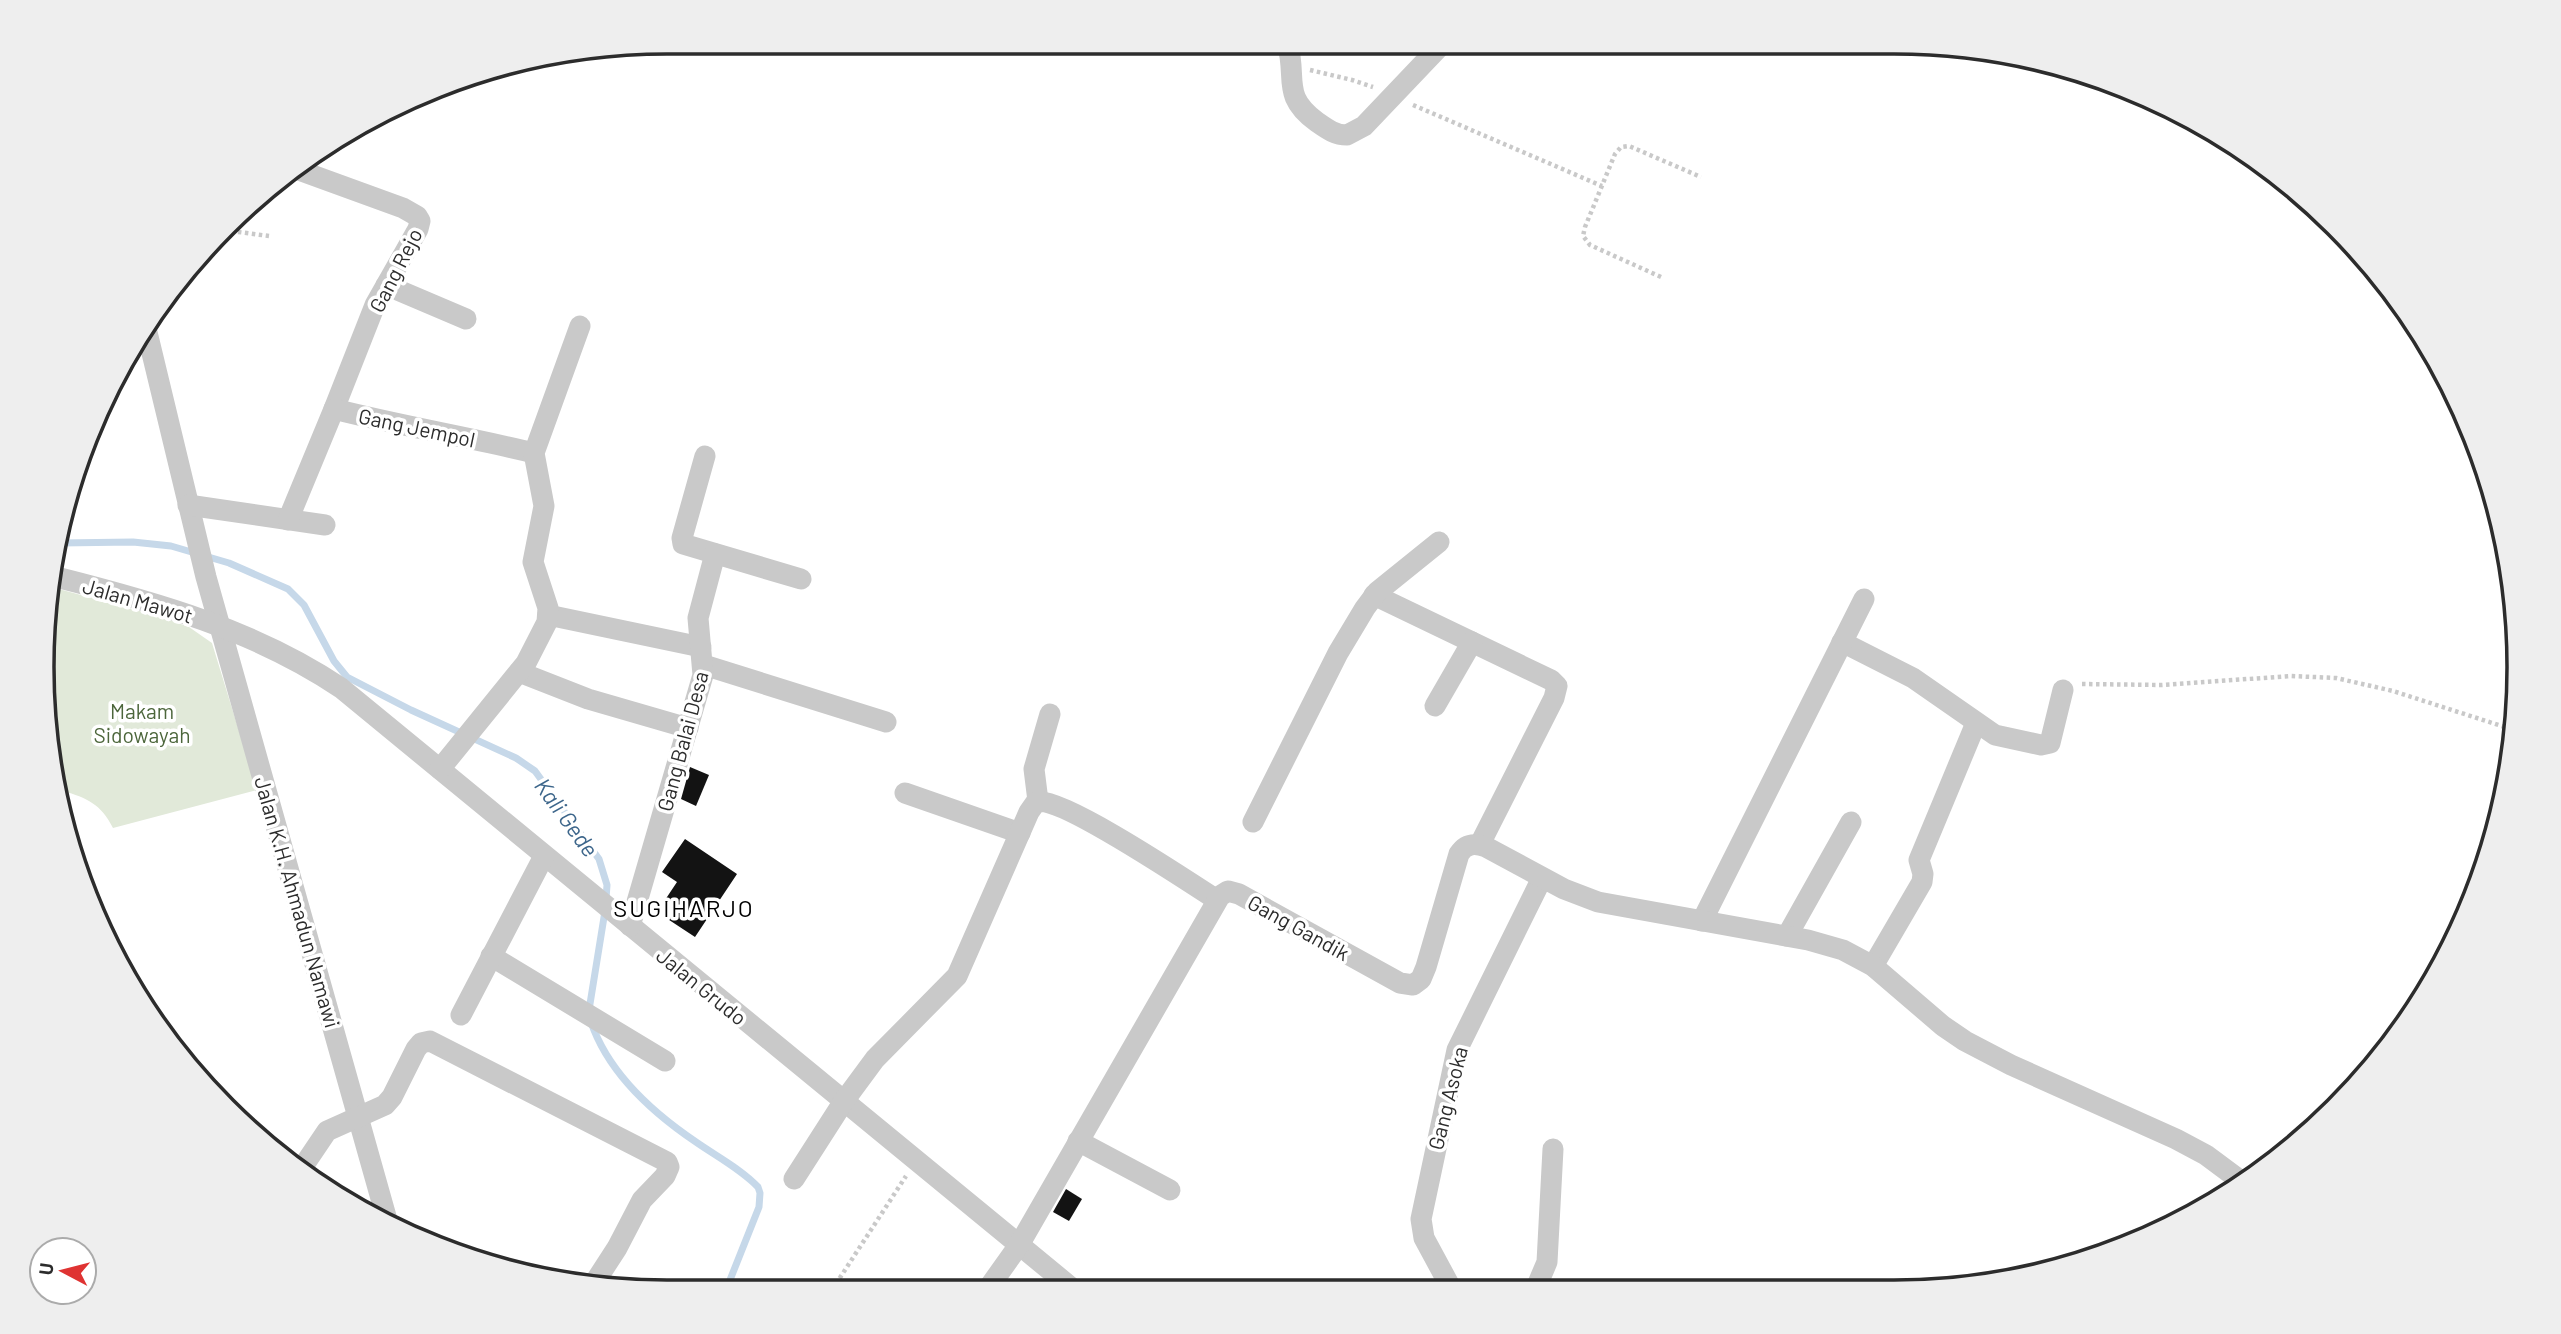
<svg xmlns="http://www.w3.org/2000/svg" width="2561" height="1334" viewBox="0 0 2561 1334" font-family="Barlow,sans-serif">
  <rect width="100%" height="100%" fill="#fff"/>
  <path fill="#e1e9d9" d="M55 588 162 617 189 627 212 643 257 790 113 828C101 804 87 798 63 791L43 708Z"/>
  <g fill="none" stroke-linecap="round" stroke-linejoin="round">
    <g stroke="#c6d8e9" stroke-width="7">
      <path d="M60 543 133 542 171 546 229 563 288 589 304 605 334 661 347 677 411 710 516 758 535 771 599 859 607 885 606 899"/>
      <path d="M589 1010 605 911"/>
      <path d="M591 1022C608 1072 653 1113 696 1142 716 1156 741 1169 758 1187L760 1193 759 1207 726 1290"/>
    </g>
  </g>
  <g fill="#131313">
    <path d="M690 767 709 775 696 806 681 799Z"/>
    <path d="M685 839 737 874 695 937 657 912 677 882 662 872Z"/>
    <path d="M1066 1189 1082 1199 1069 1221 1053 1212Z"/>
  </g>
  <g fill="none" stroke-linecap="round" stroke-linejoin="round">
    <g stroke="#c9c9c9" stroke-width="4.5" stroke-dasharray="3.5 3.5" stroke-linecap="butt">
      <path d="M1310 70 1352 80 1373 87"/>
      <path d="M1413 105 1602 186"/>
      <path d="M231 231 269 236"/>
      <path d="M1661 277 1590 245 1583 236 1585 227 1615 154 1621 147 1629 146 1701 177"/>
      <path d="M2082 684 2162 685 2291 676 2336 678 2393 691 2514 730"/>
      <path d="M832 1290 906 1176"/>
    </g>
    <g stroke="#c9c9c9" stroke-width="21">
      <path d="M1287 43C1298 78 1280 95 1317 122 1327 129 1335 135 1347 135L1364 126 1443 43"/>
      <path d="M293 168 403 208 417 216 420 221 418 229 375 305 334 409"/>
      <path d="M386 285 466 319"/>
      <path d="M145 324 206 577 389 1227"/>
      <path d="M705 456 682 538 683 544 801 579"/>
      <path d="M188 505 325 525"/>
      <path d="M288 520 334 409C401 426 468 437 534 453"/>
      <path d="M56 577C155 602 255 630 341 688L1073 1289"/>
      <path d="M1374 595 1551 680 1557 686 1554 698 1480 844"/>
      <path d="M548 615 701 647"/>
      <path d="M1842 642 1913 678 1995 735 2041 745 2050 743 2063 690"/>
      <path d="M704 665 886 722"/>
      <path d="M519 672 588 699 688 728"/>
      <path d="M1435 706 1472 642"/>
      <path d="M440 769 526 663 547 622 548 608 533 562 544 506 534 453 580 326"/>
      <path d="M905 793 1020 833"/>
      <path d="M1038 801 1034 769 1050 714"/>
      <path d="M1253 822 1338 653 1365 608 1377 592 1439 542"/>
      <path d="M1702 921 1864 599"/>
      <path d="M630 926 703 675 698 618 715 554"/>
      <path d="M1787 936 1851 822"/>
      <path d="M491 956 665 1061"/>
      <path d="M1873 966 1922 882 1923 874 1919 860 1976 723"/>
      <path d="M461 1015 544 856"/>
      <path d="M1078 1141 1170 1190"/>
      <path d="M300 1171 327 1131 385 1105 392 1097 416 1049 421 1043 430 1041 667 1162 669 1167 665 1176 642 1200 617 1248 593 1285"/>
      <path d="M794 1179 844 1101 875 1059 957 976 1029 812 1036 802C1061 796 1189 882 1217 900"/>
      <path d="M1451 1288 1424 1238 1421 1219 1457 1050 1542 878"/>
      <path d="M1536 1288 1547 1262 1553 1149"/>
      <path d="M987 1290 1019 1245 1220 896 1228 891 1239 894 1400 983 1413 985 1421 979 1426 967 1459 854C1466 843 1475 843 1486 847L1564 889 1598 902 1808 940 1843 950 1873 966 1943 1026 1965 1041 2011 1065 2176 1139 2206 1155 2245 1184"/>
    </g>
  </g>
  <g text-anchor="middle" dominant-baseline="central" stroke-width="7" stroke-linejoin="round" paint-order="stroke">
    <g font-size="21" fill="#2c2c2c" stroke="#fff">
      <text transform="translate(395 270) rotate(-63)">Gang Rejo</text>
      <text transform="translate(417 427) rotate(12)">Gang Jempol</text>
      <text transform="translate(138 600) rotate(16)">Jalan Mawot</text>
      <text transform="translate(682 741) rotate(-75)">Gang Balai Desa</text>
      <text transform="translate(298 902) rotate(74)">Jalan K.H. Ahmadun Namawi</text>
      <text transform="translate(1299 927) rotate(29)">Gang Gandik</text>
      <text transform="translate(702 986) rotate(39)">Jalan Grudo</text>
      <text transform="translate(1447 1098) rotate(-76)">Gang Asoka</text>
    </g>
    <g font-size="21" fill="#4c663b" stroke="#fff">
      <text x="142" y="710">Makam<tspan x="142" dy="24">Sidowayah</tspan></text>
    </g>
    <g font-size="23" font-style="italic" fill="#3d668b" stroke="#fff">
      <text transform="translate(567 817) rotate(54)">Kali Gede</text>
    </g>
    <g font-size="24" letter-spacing="2" fill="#000" stroke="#fff">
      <text x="684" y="907">SUGIHARJO</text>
    </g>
  </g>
  <path d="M0 0H2561V1334H0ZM667 54H1894A613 613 0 0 1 2507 667V667A613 613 0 0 1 1894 1280H667A613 613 0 0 1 54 667V667A613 613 0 0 1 667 54Z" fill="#eee" fill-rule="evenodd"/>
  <path fill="none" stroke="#2c2c2c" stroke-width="3.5" d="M667 54H1894A613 613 0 0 1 2507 667V667A613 613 0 0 1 1894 1280H667A613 613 0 0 1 54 667V667A613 613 0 0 1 667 54Z"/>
  <g transform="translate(63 1271) rotate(277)"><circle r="33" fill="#ffffff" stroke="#ababab" stroke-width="2"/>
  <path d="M0-5L12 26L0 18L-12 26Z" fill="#df3332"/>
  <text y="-10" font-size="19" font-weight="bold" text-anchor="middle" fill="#2c2c2c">U</text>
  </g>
</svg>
